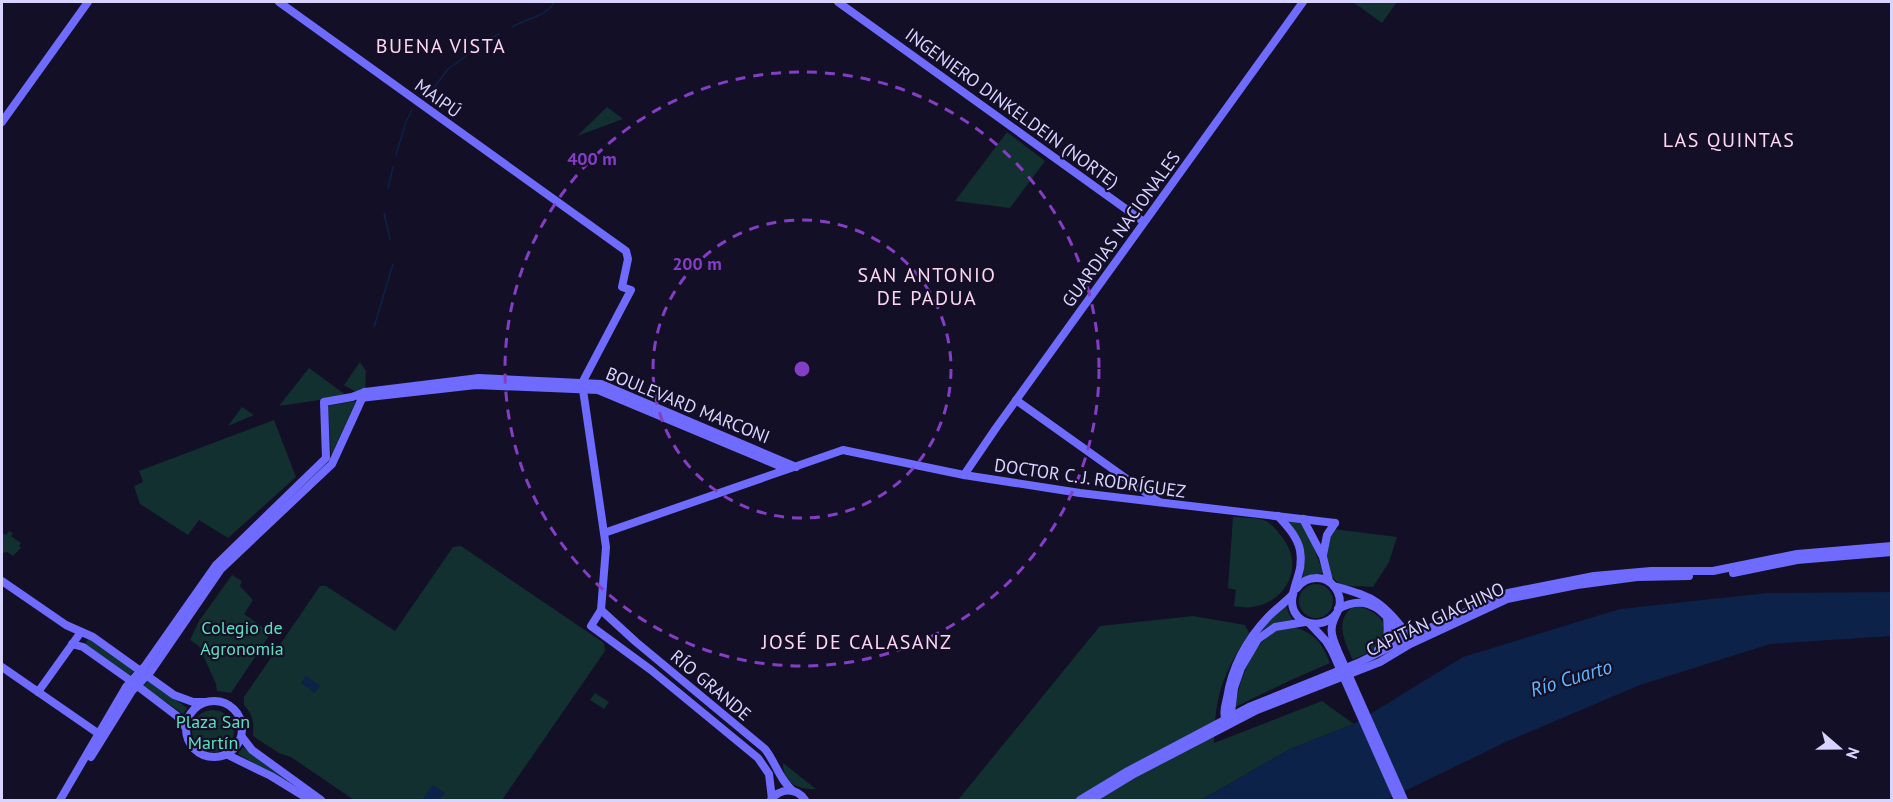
<svg xmlns="http://www.w3.org/2000/svg" width="1893" height="802" viewBox="0 0 1893 802" font-family="'PT Sans',sans-serif">
  <rect width="100%" height="100%" fill="#130f26"/>
  <g fill="#12302f">
    <path d="M1353 2H1397L1382 23Z"/>
    <path d="M607 107 623 119 577 136Z"/>
    <path d="M1007 132 1045 161 1010 208 955 201Z"/>
    <path d="M360 362 366 371 365 392 354 391 344 385Z"/>
    <path d="M309 368 347 396 279 406Z"/>
    <path d="M356 401 331 455 328 406Z"/>
    <path d="M242 407 254 415 228 426Z"/>
    <path d="M274 420 296 477 228 538 199 520 188 535 140 504 134 486 143 482 139 471Z"/>
    <path d="M1233 517C1242 518 1257 517 1266 521 1272 524 1278 532 1282 537 1305 566 1287 601 1253 607 1247 608 1240 607 1234 606L1236 590 1228 588Z"/>
    <path d="M1286 520 1300 522 1313 545 1323 573 1303 577 1304 564Z"/>
    <path d="M1333 529 1397 537 1389 562 1373 587C1364 586 1352 587 1344 585 1320 577 1326 546 1333 529Z"/>
    <path d="M9 531 13 533 11 536 21 543 19 546 21 548 13 556 7 552 2 553V535L3 533 6 535Z"/>
    <path d="M461 546 604 643 605 651 502 800H354L291 757 279 753 253 736C254 722 253 715 244 705V697L320 586H326L395 631 453 547Z"/>
    <path d="M232 575 242 581 240 586 253 600 244 614 271 633 231 693 217 691 216 684 199 646 190 640 199 621Z"/>
    <circle cx="1316" cy="601" r="17"/>
    <path d="M1286 605 1289 614 1294 621C1279 622 1270 624 1259 633L1261 627Z"/>
    <path d="M1354 606C1371 607 1395 623 1382 642 1377 650 1361 655 1353 660 1345 642 1333 620 1354 606Z"/>
    <path d="M1193 616 1245 625 1249 633C1223 674 1215 694 1214 743L1322 701 1354 724 1290 749 1201 800H958L1100 626Z"/>
    <path d="M1297 628C1317 635 1323 645 1330 663L1291 680 1235 707C1238 684 1253 644 1273 632 1280 628 1289 628 1297 628Z"/>
    <path d="M89 638 135 670 130 675 85 644Z"/>
    <path d="M149 680 187 708 183 714 143 686Z"/>
    <path d="M595 693 609 702 604 709 590 700Z"/>
    <circle cx="213" cy="731" r="21"/>
    <path d="M243 747 299 790 238 754Z"/>
    <path d="M783 763 816 789C798 790 783 783 783 763Z"/>
  </g>
  <g fill="#0c2248">
    <path d="M1891 592V636L1770 644 1640 685 1508 741 1386 800H1201L1290 749 1354 724 1463 657 1620 609 1767 593Z"/>
    <path d="M306 676 320 686 315 693 301 683Z"/>
    <path d="M433 785 445 793 439 800H422Z"/>
  </g>
  <g fill="none" stroke-linecap="round" stroke-linejoin="round">
    <g stroke="#0c2248" stroke-width="1.5">
      <path d="M512 27C525 19 548 16 554 2"/>
      <path d="M424 96 433 89 448 69 465 57 474 46 499 34"/>
      <path d="M396 155 406 122 412 110"/>
      <path d="M388 188 393 167"/>
      <path d="M384 213 390 239"/>
      <path d="M374 327 393 264"/>
    </g>
    <g stroke="#6f6bff" stroke-width="8">
      <path d="M279 2 626 251 628 259 622 287 631 290 582 383"/>
      <path d="M838 2 1144 222"/>
      <path d="M2 122 88 2"/>
      <path d="M582 383 606 547 601 610 591 626 651 670 758 758 769 774 772 799"/>
      <path d="M360 398 476 385 598 390 787 469"/>
      <path d="M1016 400 1159 502"/>
      <path d="M964 475 996 428 1303 2"/>
      <path d="M1278 516C1287 526 1297 536 1300 550 1304 571 1293 583 1292 601 1292 625 1322 631 1336 614"/>
      <path d="M1303 519 1323 557 1329 581"/>
      <path d="M604 533 843 450 964 475 1080 493 1335 523"/>
      <path d="M1323 555 1327 535 1335 523"/>
      <path d="M1733 573 1797 560 1892 552"/>
      <path d="M2 581 66 625 93 637 174 695 193 702H205"/>
      <path d="M1334 586C1378 598 1381 602 1410 637V640"/>
      <path d="M1297 588C1302 581 1308 578 1317 578 1332 578 1343 594 1339 608 1337 614 1333 619 1332 626 1330 634 1334 641 1337 649"/>
      <path d="M1338 609C1361 596 1378 604 1393 624 1398 630 1400 639 1407 643"/>
      <path d="M601 610 636 642 765 749C776 763 779 779 793 791"/>
      <path d="M1311 625 1326 641 1332 651"/>
      <path d="M72 644 83 647 131 681 177 716 186 728"/>
      <path d="M1378 650C1390 643 1388 629 1387 617"/>
      <path d="M2 667 99 734"/>
      <path d="M38 692 81 632"/>
      <circle cx="214" cy="729" r="28"/>
      <path d="M1230 721 1234 688 1241 668 1258 639 1275 627 1305 622"/>
      <path d="M1228 724C1222 717 1225 706 1227 698 1232 666 1247 639 1269 616 1277 608 1286 602 1293 594"/>
      <path d="M242 737 252 750 321 800"/>
      <path d="M228 755 271 776 310 800"/>
      <path d="M91 757 132 691 151 671 221 569 332 464 365 392"/>
      <path d="M60 800 126 687 145 666 216 565 326 458 324 402 352 397 365 392 479 378 601 384 796 467"/>
      <path d="M771 800C780 788 796 787 805 800"/>
      <path d="M1080 800 1128 771 1249 707 1358 663 1410 637 1508 593 1594 576 1651 571H1713L1797 554 1892 546"/>
      <path d="M1091 800 1132 775 1257 710 1380 662 1410 644 1507 599 1577 585 1637 577 1689 576"/>
    </g>
    <g stroke="#6f6bff" stroke-width="8">
      <path d="M1337 649 1404 800"/>
      <path d="M1332 651 1398 800"/>
    </g>
  </g>
  <g fill="none" stroke="#843dc5" stroke-width="3" stroke-dasharray="10 8">
    <circle cx="802" cy="369" r="149"/>
    <circle cx="802" cy="369" r="297"/>
  </g>
  <g text-anchor="middle" dominant-baseline="central" stroke-width="4.5" stroke-linejoin="round" paint-order="stroke">
    <g font-size="18" fill="#d9d4ff" stroke="#130f26">
      <text transform="translate(438 98) rotate(36)">MAIPÚ</text>
      <text transform="translate(1012 108) rotate(36)">INGENIERO DINKELDEIN (NORTE)</text>
      <text transform="translate(1121 229) rotate(-54)">GUARDIAS NACIONALES</text>
      <text transform="translate(688 405) rotate(22)">BOULEVARD MARCONI</text>
      <text transform="translate(1090 478) rotate(8)">DOCTOR C. J. RODRÍGUEZ</text>
      <text transform="translate(1435 619) rotate(-25)">CAPITÁN GIACHINO</text>
      <text transform="translate(711 685) rotate(40)">RÍO GRANDE</text>
    </g>
    <g font-size="18" fill="#5fe0c0" stroke="#130f26">
      <text x="242" y="627">Colegio de<tspan x="242" dy="21">Agronomia</tspan></text>
      <text x="213" y="721">Plaza San<tspan x="213" dy="21">Martín</tspan></text>
    </g>
    <g font-size="20" letter-spacing="1.5" fill="#ffd6f0" stroke="#130f26">
      <text x="441" y="46">BUENA VISTA</text>
      <text x="1729" y="140">LAS QUINTAS</text>
      <text x="927" y="275">SAN ANTONIO<tspan x="927" dy="23">DE PADUA</tspan></text>
      <text x="857" y="642">JOSÉ DE CALASANZ</text>
    </g>
    <g font-size="20" font-style="italic" fill="#62b6ff" stroke="#130f26">
      <text transform="translate(1571 678) rotate(-17)">Río Cuarto</text>
    </g>
  </g>
  <circle cx="802" cy="369" r="9" fill="#843dc5" stroke="#130f26" stroke-width="3"/>
  <g font-size="18" text-anchor="middle" font-weight="bold" fill="#843dc5" stroke="#130f26" stroke-width="4.5" stroke-linejoin="round" paint-order="stroke">
    <text x="592" y="165">400 m</text>
    <text x="697" y="270">200 m</text>
  </g>
  <rect width="1893" height="802" fill="none" stroke="#d9d4ff" stroke-width="6"/>
  <g transform="translate(1839 748) rotate(110)" stroke="#130f26" stroke-width="4.5" paint-order="stroke">
  <path d="M0-4.5L10 22L0 15L-10 22Z" fill="#d9d4ff"/>
  <text y="-9" font-size="16" font-weight="bold" text-anchor="middle" fill="#d9d4ff">N</text>
  </g>
</svg>
